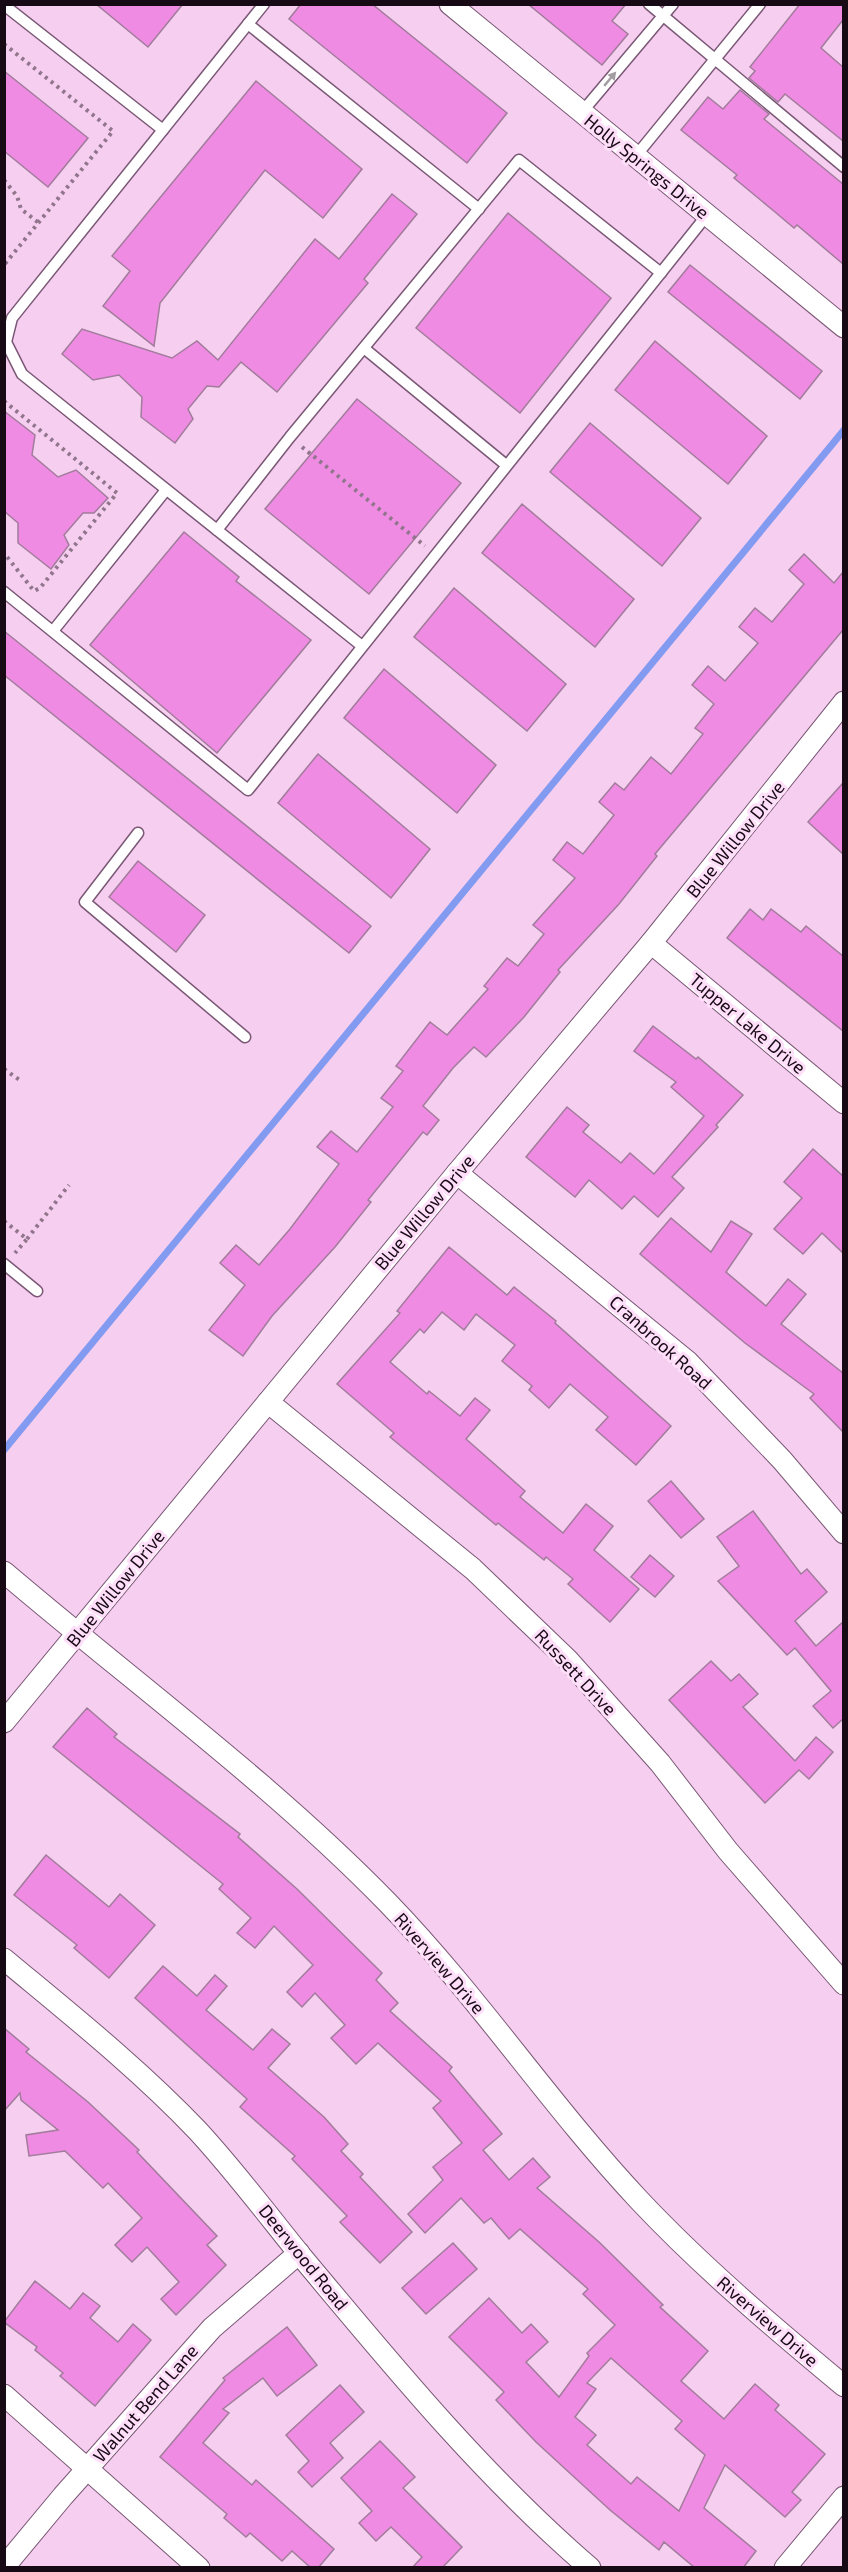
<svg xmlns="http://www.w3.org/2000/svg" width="848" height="2572" viewBox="0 0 848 2572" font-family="'Exo 2',sans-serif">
  <rect width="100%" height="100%" fill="#f6cef0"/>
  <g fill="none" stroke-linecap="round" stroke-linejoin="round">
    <path stroke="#839af1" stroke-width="7" d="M4 1450 844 430"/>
  </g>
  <g fill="#ef8be3" stroke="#a17c9b" stroke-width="1.5" fill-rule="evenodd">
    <path d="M96 4H183L148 47Z"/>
    <path d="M301 4H372L507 113 467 163 289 19Z"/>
    <path d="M528 4H626L612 21 628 34 602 65Z"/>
    <path d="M800 4H843V20L821 48 843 67V141L785 94 778 102 749 78 755 71 750 67Z"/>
    <path d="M4 71 88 138 48 187 4 151Z"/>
    <path d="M256 81 362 169 323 218 265 170 160 303 154 346 103 306 130 271 112 256Z"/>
    <path d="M740 90 769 114 764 119 843 184V264L797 225 794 228 775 212 734 178 737 175 681 130 708 97 723 109Z"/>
    <path d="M392 194 417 214 364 279 368 283 277 392 241 362 219 387 207 386 188 409 193 419 175 443 141 417 142 397 119 375 93 380 62 354 82 329 172 358 197 341 218 360 315 239 339 259Z"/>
    <path d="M508 213 611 298 520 413 416 328Z"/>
    <path d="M690 265 822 371 800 399 668 292Z"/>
    <path d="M655 341 767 436 728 484 615 390Z"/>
    <path d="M357 399 461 483 369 594 265 509Z"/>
    <path d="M4 411 35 435 32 455 58 477 76 470 108 498 94 513H83L64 535 69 545 51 569 18 543V523L4 511Z"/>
    <path d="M590 423 701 518 662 566 550 472Z"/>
    <path d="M522 504 634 599 595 647 482 553Z"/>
    <path d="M184 532 239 577 236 581 311 640 217 753 90 645Z"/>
    <path d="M804 554 834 583 843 572V630L655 854 657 856 619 904 558 970 560 972 524 1017 486 1057 474 1047 453 1068 423 1106 439 1120 427 1135 423 1132 368 1200 371 1202 335 1247 272 1316 243 1356 209 1330 245 1285 220 1263 236 1245 259 1265 290 1229 339 1164 317 1147 331 1131 357 1152 393 1107 381 1098 403 1071 396 1066 430 1022 447 1035 488 989 484 986 507 958 518 966 544 934 533 925 575 878 553 860 567 842 583 854 614 815 599 802 615 783 624 790 651 757 671 774 703 734 695 728 714 704 692 685 708 666 725 681 758 643 739 627 755 608 772 622 804 584 789 570Z"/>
    <path d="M454 588 566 684 527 731 414 637Z"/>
    <path d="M4 631 371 926 349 953 4 675Z"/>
    <path d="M384 669 496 765 457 813 344 718Z"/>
    <path d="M318 754 430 849 391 898 278 803Z"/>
    <path d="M843 783V854L808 822Z"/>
    <path d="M138 861 205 915 176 952 109 897Z"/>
    <path d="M750 909 763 920 771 909 801 932 806 926 843 956V1031L727 938Z"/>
    <path d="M653 1026 696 1059 698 1057 743 1095 716 1125 718 1127 672 1177 684 1188 658 1217 634 1196 622 1209 589 1180 575 1197 526 1157 567 1107 589 1125 583 1132 621 1163 630 1153 654 1174 704 1116 671 1087 676 1082 634 1051Z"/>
    <path d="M813 1149 843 1176V1253L822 1233 803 1254 774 1229 802 1198 784 1182Z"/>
    <path d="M671 1218 711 1252 731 1221 752 1234 726 1272 766 1306 788 1279 806 1294 781 1324 843 1373V1432L810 1398 814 1394 745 1343 640 1254Z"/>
    <path d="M449 1247 507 1295 514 1287 556 1321 555 1323 671 1426 636 1465 596 1430 608 1417 570 1384 549 1408 529 1390 532 1386 502 1361 515 1345 476 1314 464 1330 442 1312 424 1333 420 1329 390 1362 427 1394 429 1391 460 1416 475 1398 490 1410 466 1439 525 1491 520 1497 563 1533 586 1504 613 1526 594 1550 639 1589 610 1622 568 1584 573 1579 546 1557 544 1560 498 1523 496 1525 390 1437 394 1433 337 1384 400 1313 397 1311Z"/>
    <path d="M671 1481 704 1519 681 1538 648 1501Z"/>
    <path d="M753 1511 801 1574 807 1569 827 1592 795 1621 816 1646 843 1622V1719L833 1728 813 1706 831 1691 795 1648 787 1655 718 1581 739 1566 717 1537Z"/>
    <path d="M650 1555 674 1576 655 1597 631 1577Z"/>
    <path d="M711 1661 731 1681 739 1674 758 1694 743 1707 795 1761 816 1737 833 1752 809 1779 799 1770 765 1803 669 1700Z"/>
    <path d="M87 1708 117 1734 114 1737 240 1834 238 1837 297 1889 382 1973 376 1980 398 2003 390 2011 452 2067 449 2071 502 2134 483 2150 509 2180 533 2158 550 2177 537 2188 599 2242 663 2305 660 2307 708 2351 681 2381 724 2419 755 2384 779 2405 775 2410 825 2454 792 2492 801 2500 785 2517 725 2465 704 2508 756 2551 743 2568H695L664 2542 659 2550 610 2510 536 2442 496 2400 504 2392 449 2337 489 2298 522 2333 531 2324 548 2342 526 2362 559 2397 589 2356 587 2353 615 2325 583 2294 588 2289 520 2229 509 2239 491 2218 484 2223 461 2198 425 2233 408 2214 443 2180 433 2167 462 2143 433 2108 441 2101 378 2043 356 2064 331 2038 345 2025 315 1993 302 2007 287 1992 313 1965 274 1926 255 1948 237 1933 251 1918 219 1889 223 1884 53 1747ZM611 2358 682 2421 675 2429 705 2455 679 2511 637 2477 631 2484 587 2445 596 2435 575 2417 596 2389 587 2383Z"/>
    <path d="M46 1855 109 1907 120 1894 155 1925 109 1978 74 1948 77 1945 14 1895Z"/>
    <path d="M163 1966 197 1996 215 1975 227 1986 206 2010 253 2050 272 2029 290 2044 268 2068 324 2117 348 2144 341 2151 363 2174 360 2177 412 2232 380 2263 340 2222 347 2216 292 2159 295 2156 240 2107 247 2099 135 1998Z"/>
    <path d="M4 2028 29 2049 26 2052 88 2102 139 2150 137 2152 217 2236 207 2245 226 2265 176 2315 161 2299 179 2282 147 2247 132 2262 115 2245 142 2218 108 2183 103 2188 65 2151 29 2156 26 2135 58 2130 21 2100 20 2093 4 2111Z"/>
    <path d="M453 2243 477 2269 426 2314 402 2288Z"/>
    <path d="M35 2281 70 2309 83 2293 100 2306 90 2318 118 2342 133 2324 151 2340 95 2406 60 2376 63 2373 35 2350 37 2347 4 2322Z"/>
    <path d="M287 2327 317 2365 277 2396 263 2378 223 2409 229 2413 203 2443 252 2485 256 2480 334 2549 318 2568H311L292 2551 282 2561 250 2533 246 2537 224 2518 227 2514 160 2457 225 2380 223 2378Z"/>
    <path d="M340 2385 364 2412 330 2443 343 2458 312 2487 298 2472 309 2461 286 2435Z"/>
    <path d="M380 2441 415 2477 403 2488 462 2547 442 2568H412L422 2557 391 2527 376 2541 359 2523 372 2511 341 2478Z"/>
  </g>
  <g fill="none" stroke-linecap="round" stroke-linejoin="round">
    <g stroke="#7a5875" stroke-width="13">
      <g id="service">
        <path d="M264 4 12 318 6 342 22 374 362 646"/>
        <path d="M649 4 844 167"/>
        <path d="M4 5 163 130"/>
        <path d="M248 24 479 209"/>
        <path d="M582 112 673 4"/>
        <path d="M635 157 760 4"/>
        <path d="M365 349 506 465"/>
        <path d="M217 530 290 437 519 160 661 273"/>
        <path d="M4 592 248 790 707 215"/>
        <path d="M53 631 166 490"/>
        <path d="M138 833 85 902 245 1037"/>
        <path d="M4 1264 37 1291"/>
      </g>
    </g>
    <g stroke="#7a5875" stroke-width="23">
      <g id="minor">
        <path d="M450 4 844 327"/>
        <path d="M651 943 844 1103"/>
        <path d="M457 1173 688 1362 782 1460 844 1533"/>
        <path d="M268 1402 473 1569 567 1659 660 1763 728 1851 844 1984"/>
        <path d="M4 1572C133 1682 270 1782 388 1903 478 1996 550 2105 639 2200 702 2267 773 2327 844 2386"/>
        <path d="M4 1722 457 1173 651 943 844 702"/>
        <path d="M4 1959C70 2014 138 2068 197 2130 234 2170 267 2214 301 2256 392 2365 482 2475 590 2568"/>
        <path d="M4 2395 199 2568"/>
        <path d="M4 2567 63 2496 212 2328 299 2253"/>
        <path d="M785 2568 844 2497"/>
      </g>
    </g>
    <g stroke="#90758c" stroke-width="4" stroke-dasharray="3 4.5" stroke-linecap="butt">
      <path d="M4 44 113 131 4 265"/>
      <path d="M4 180 17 196 21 209 39 223"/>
      <path d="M4 401 117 493 40 588 34 591 4 553"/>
      <path d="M302 447 425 546"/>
      <path d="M4 1069 21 1081"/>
      <path d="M4 1221 27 1239 15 1253"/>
      <path d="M27 1239 69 1185"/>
    </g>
    <use href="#service" stroke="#fff" stroke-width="10"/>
    <use href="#minor" stroke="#fff" stroke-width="21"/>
  </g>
  <defs><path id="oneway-solid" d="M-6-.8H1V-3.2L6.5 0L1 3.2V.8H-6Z" transform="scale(1.5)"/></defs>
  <use fill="#a29da1" href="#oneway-solid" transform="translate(610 79) rotate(-50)"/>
  <g text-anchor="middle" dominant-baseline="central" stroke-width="6" stroke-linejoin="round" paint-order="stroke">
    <g font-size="18" fill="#170a15" stroke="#fedef9">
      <text transform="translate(647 166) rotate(39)">Holly Springs Drive</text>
      <text transform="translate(735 839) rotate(-51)">Blue Willow Drive</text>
      <text transform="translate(748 1023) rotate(40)">Tupper Lake Drive</text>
      <text transform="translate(424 1212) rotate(-50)">Blue Willow Drive</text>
      <text transform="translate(661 1342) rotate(42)">Cranbrook Road</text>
      <text transform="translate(115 1588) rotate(-51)">Blue Willow Drive</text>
      <text transform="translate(576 1672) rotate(47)">Russett Drive</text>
      <text transform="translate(440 1963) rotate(49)">Riverview Drive</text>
      <text transform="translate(304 2257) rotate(51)">Deerwood Road</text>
      <text transform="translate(768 2321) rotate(41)">Riverview Drive</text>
      <text transform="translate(145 2403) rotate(-49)">Walnut Bend Lane</text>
    </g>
  </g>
  <rect width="848" height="2572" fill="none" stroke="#170a15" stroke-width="12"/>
</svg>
